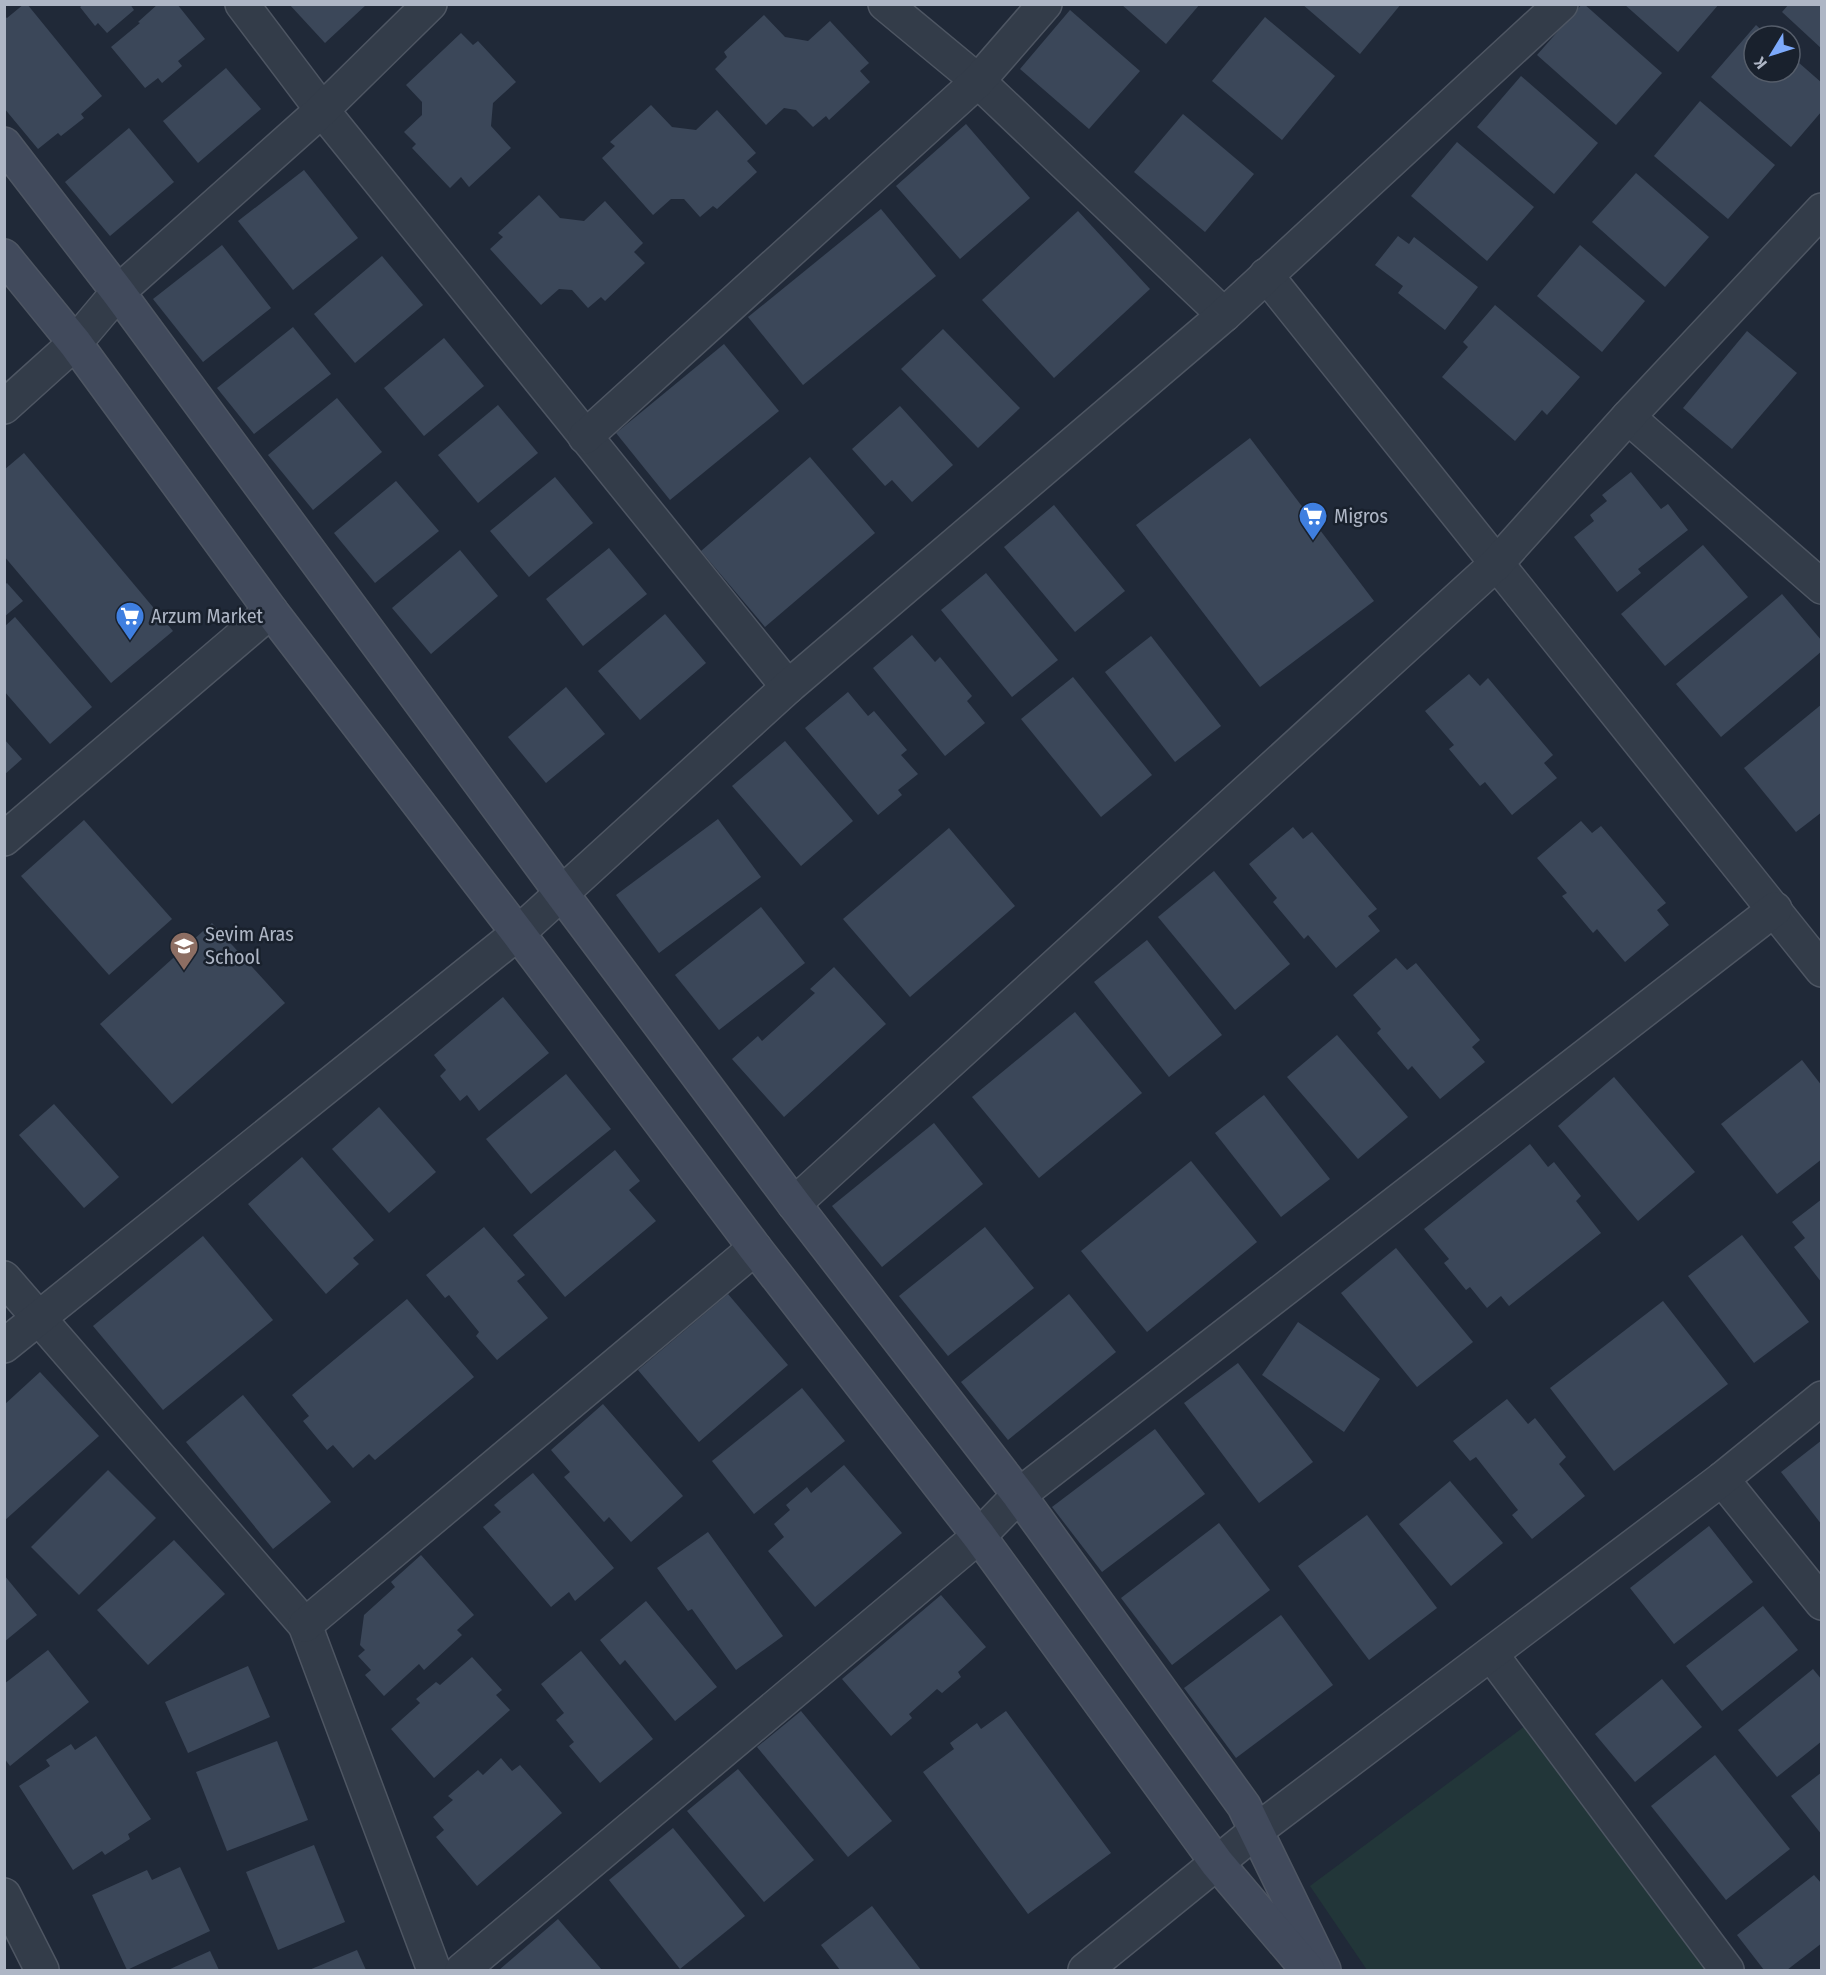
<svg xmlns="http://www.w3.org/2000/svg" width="1826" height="1975" viewBox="0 0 1826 1975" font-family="'Fira Sans Condensed',sans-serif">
  <rect width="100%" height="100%" fill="#202938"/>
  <path fill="#223639" d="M1525 1726 1713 1970H1367L1310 1886Z"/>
  <g fill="#3b4759">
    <path d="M24 4H27L102 96 81 114 84 118 61 136 58 133 38 149 4 108V16L7 18Z"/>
    <path d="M84 4H130L134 10 107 33 98 23 95 26 80 7Z"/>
    <path d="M158 4H177L205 39 178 61 182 66 162 83 158 78 145 88 111 47 140 23 138 22Z"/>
    <path d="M289 4H367L325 43Z"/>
    <path d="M1121 4H1200L1166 44Z"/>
    <path d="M1302 4H1401L1360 54Z"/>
    <path d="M1582 4H1584L1662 73 1616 125 1537 55Z"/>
    <path d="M1624 4H1719L1678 52Z"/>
    <path d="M1789 4H1822V49L1782 12Z"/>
    <path d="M1070 10 1140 71 1089 129 1020 69Z"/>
    <path d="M764 15 785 37 808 41 830 21 869 63 860 71 870 82 829 120 826 116 813 127 796 110 784 108 766 125 715 69 727 57 724 52Z"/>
    <path d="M1265 17 1335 76 1282 140 1212 81Z"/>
    <path d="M1756 25 1768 36H1754V72H1790V55L1822 83V111L1791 147 1711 77Z"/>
    <path d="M461 33 473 45 478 41 516 82 493 103 491 126 511 148 469 187 461 177 450 188 412 148 416 144 404 132 422 115V102L406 85Z"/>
    <path d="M226 68 261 109 198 163 163 121Z"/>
    <path d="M1521 76 1598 143 1554 194 1477 127Z"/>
    <path d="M1700 101 1775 165 1728 219 1654 156Z"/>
    <path d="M651 105 672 127 696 130 717 110 756 153 747 161 757 172 717 209 713 206 700 217 684 199H671L653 215 602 158 615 146 610 142Z"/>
    <path d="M1183 114 1254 174 1205 232 1134 172Z"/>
    <path d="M966 124 1030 198 960 259 896 186Z"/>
    <path d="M129 128 174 182 110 236 65 182Z"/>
    <path d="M1457 142 1534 207 1487 261 1411 196Z"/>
    <path d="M304 170 358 238 293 290 238 221Z"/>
    <path d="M1636 173 1709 237 1665 287 1592 222Z"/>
    <path d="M539 195 560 218 584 221 605 201 643 243 634 252 645 263 605 301 601 297 588 308 572 290 559 289 541 305 490 249 503 237 498 233Z"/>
    <path d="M881 209 936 276 803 385 748 317Z"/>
    <path d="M1078 211 1150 289 1054 378 982 300Z"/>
    <path d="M1398 236 1409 244 1414 237 1478 287 1445 330 1398 293 1403 286 1375 265Z"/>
    <path d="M222 245 271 308 203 362 153 299Z"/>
    <path d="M1580 245 1645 301 1602 352 1537 296Z"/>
    <path d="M382 256 423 305 355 363 314 314Z"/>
    <path d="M1495 305 1580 377 1547 415 1542 410 1515 441 1442 377 1468 347 1463 342Z"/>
    <path d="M293 327 331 374 254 434 217 388Z"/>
    <path d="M943 329 1020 408 978 448 901 369Z"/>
    <path d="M1747 331 1797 373 1732 449 1683 408Z"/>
    <path d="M444 338 484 386 424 436 384 388Z"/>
    <path d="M724 344 779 411 670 500 616 433Z"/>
    <path d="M337 398 382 452 313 510 268 455Z"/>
    <path d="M498 405 538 453 478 503 438 455Z"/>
    <path d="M900 406 953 465 912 502 892 480 885 486 852 449Z"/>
    <path d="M1250 438 1374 601 1260 687 1136 525Z"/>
    <path d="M24 453 173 631 111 683 4 556V470Z"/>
    <path d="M810 457 875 533 765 627 701 551Z"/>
    <path d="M1631 472 1661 509 1668 504 1688 530 1638 569 1641 573 1617 592 1574 537 1594 521 1590 515 1607 501 1602 495Z"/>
    <path d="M555 477 593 523 529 577 490 531Z"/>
    <path d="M396 481 439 531 375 583 334 533Z"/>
    <path d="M1054 505 1125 591 1075 632 1004 547Z"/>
    <path d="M1703 545 1748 597 1665 666 1621 614Z"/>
    <path d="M609 548 647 594 583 646 546 599Z"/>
    <path d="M460 550 498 596 431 654 392 608Z"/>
    <path d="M986 573 1058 660 1012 697 941 610Z"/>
    <path d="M7 583 23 601 4 617V585Z"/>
    <path d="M1782 594 1822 641V651L1721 737 1676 684Z"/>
    <path d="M665 614 706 663 640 720 598 671Z"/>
    <path d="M15 617 92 707 50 744 4 691V627Z"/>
    <path d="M912 635 935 662 940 657 972 696 967 701 985 723 945 756 873 668Z"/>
    <path d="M1151 636 1221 726 1175 762 1105 672Z"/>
    <path d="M1469 674 1480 686 1488 678 1553 755 1544 763 1557 778 1512 815 1485 782 1480 786 1449 749 1454 745 1425 711Z"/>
    <path d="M1073 677 1152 775 1101 817 1021 719Z"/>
    <path d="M566 687 605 734 546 783 508 737Z"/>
    <path d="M848 692 868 716 874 711 907 750 901 755 918 774 898 790 902 795 878 815 805 728Z"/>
    <path d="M1822 704V812L1796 832 1744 768Z"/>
    <path d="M4 739 22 759 4 775Z"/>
    <path d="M785 741 853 821 801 866 732 786Z"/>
    <path d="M718 819 761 877 659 953 616 895Z"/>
    <path d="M84 820 172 919 109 975 21 876Z"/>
    <path d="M1581 821 1592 833 1601 826 1666 903 1657 910 1669 925 1625 962 1597 929 1593 933 1562 896 1567 893 1537 858Z"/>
    <path d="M1293 827 1303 839 1312 832 1377 909 1368 916 1380 931 1336 968 1308 935 1304 939 1273 902 1277 898 1249 864Z"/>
    <path d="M949 828 1015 906 910 997 843 919Z"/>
    <path d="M1214 871 1290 964 1235 1010 1158 917Z"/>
    <path d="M761 907 805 963 719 1030 675 975Z"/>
    <path d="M212 923 285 1003 172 1104 100 1024Z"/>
    <path d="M1147 940 1222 1035 1169 1077 1094 982Z"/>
    <path d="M1396 958 1407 970 1416 963 1480 1040 1472 1047 1485 1062 1440 1099 1412 1066 1408 1070 1377 1033 1381 1029 1353 995Z"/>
    <path d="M834 967 886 1024 784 1117 732 1059 758 1036 762 1041 815 993 810 989Z"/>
    <path d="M503 997 549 1053 479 1111 467 1095 460 1101 440 1076 446 1070 434 1055Z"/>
    <path d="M1075 1012 1142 1093 1039 1178 972 1097Z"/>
    <path d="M1337 1035 1408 1117 1358 1159 1287 1077Z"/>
    <path d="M1802 1060 1822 1086V1159L1777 1194 1721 1124Z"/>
    <path d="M566 1074 611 1129 531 1194 486 1139Z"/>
    <path d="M1614 1077 1695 1172 1638 1221 1558 1126Z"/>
    <path d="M1264 1095 1330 1179 1281 1217 1215 1133Z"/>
    <path d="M54 1104 119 1177 84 1208 19 1135Z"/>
    <path d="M379 1107 436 1172 389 1213 332 1149Z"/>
    <path d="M934 1123 983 1184 882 1267 832 1206Z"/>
    <path d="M1530 1144 1548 1167 1554 1162 1581 1196 1576 1201 1601 1233 1509 1306 1501 1296 1487 1308 1470 1287 1466 1290 1444 1263 1449 1259 1424 1229Z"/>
    <path d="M615 1150 640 1181 629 1190 656 1221 565 1297 513 1235Z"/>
    <path d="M302 1157 374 1240 353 1258 359 1264 326 1294 248 1204Z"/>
    <path d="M1191 1161 1257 1242 1147 1332 1081 1251Z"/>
    <path d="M1822 1199V1283L1794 1247 1805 1238 1792 1222Z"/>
    <path d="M484 1227 525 1275 517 1281 548 1318 497 1360 476 1336 479 1332 449 1295 445 1298 426 1275Z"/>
    <path d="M985 1227 1034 1288 948 1356 899 1296Z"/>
    <path d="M1742 1235 1809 1322 1754 1363 1688 1276Z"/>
    <path d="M203 1236 273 1320 163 1410 93 1326Z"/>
    <path d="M1396 1248 1473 1342 1417 1387 1341 1293Z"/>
    <path d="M728 1294 788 1365 699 1442 638 1370Z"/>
    <path d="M1069 1294 1116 1352 1008 1440 961 1382Z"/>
    <path d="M407 1299 474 1377 375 1460 369 1454 353 1468 333 1445 327 1450 303 1421 309 1416 292 1395Z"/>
    <path d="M1663 1301 1728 1384 1614 1471 1550 1388Z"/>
    <path d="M1298 1322 1380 1379 1344 1432 1262 1375Z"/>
    <path d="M1238 1363 1313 1462 1259 1503 1184 1403Z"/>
    <path d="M40 1372 99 1436 4 1521V1405Z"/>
    <path d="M802 1388 845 1441 754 1514 712 1461Z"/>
    <path d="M243 1395 331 1502 273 1549 186 1442Z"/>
    <path d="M1507 1399 1528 1424 1535 1418 1566 1457 1559 1464 1585 1496 1532 1539 1512 1515 1518 1510 1476 1457 1470 1461 1453 1441Z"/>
    <path d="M603 1404 683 1496 631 1542 609 1517 604 1522 564 1477 570 1472 551 1450Z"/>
    <path d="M1155 1429 1205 1494 1102 1572 1052 1507Z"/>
    <path d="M1822 1440V1525L1781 1472Z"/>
    <path d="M844 1465 902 1533 815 1607 768 1551 784 1537 774 1524 790 1510 786 1505 807 1487 811 1493Z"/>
    <path d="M108 1470 156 1518 79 1595 31 1547Z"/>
    <path d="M533 1473 614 1568 575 1601 569 1592 551 1607 483 1527 501 1512 494 1505Z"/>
    <path d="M1450 1481 1503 1543 1451 1586 1399 1524Z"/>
    <path d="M1367 1515 1437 1608 1369 1660 1298 1566Z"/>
    <path d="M1219 1523 1270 1590 1172 1665 1121 1598Z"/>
    <path d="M1709 1526 1753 1582 1674 1644 1630 1588Z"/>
    <path d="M708 1532 783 1636 736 1670 692 1609 688 1611 657 1568Z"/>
    <path d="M174 1540 225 1594 148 1665 97 1610Z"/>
    <path d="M421 1555 474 1615 457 1630 462 1635 424 1670 419 1664 384 1696 365 1675 371 1670 358 1656 365 1650 360 1645 364 1615 395 1587 391 1582Z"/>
    <path d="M4 1575 37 1615 4 1642Z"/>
    <path d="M941 1595 986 1647 958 1672 961 1677 942 1693 937 1689 909 1714 912 1718 891 1736 842 1679Z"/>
    <path d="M646 1601 717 1687 675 1721 625 1660 620 1665 600 1640Z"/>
    <path d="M1763 1606 1798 1650 1722 1711 1686 1666Z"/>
    <path d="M1281 1615 1333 1685 1236 1758 1184 1688Z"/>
    <path d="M48 1650 89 1702 10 1766 4 1758V1684Z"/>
    <path d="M581 1651 653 1739 600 1783 569 1746 574 1742 556 1720 564 1713 541 1684Z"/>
    <path d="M472 1657 502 1690 496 1695 510 1710 434 1778 391 1729 420 1703 416 1699 436 1682 440 1685Z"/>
    <path d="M248 1666 270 1717 188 1753 165 1702Z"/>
    <path d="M1813 1669 1822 1680V1741L1777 1777 1738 1730Z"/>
    <path d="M1662 1679 1702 1727 1635 1782 1595 1734Z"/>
    <path d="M801 1711 892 1821 848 1857 757 1747Z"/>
    <path d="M1006 1711 1111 1853 1028 1914 923 1772 954 1749 950 1743 977 1723 981 1729Z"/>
    <path d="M96 1736 151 1819 128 1834 130 1839 105 1855 102 1851 73 1870 19 1786 50 1766 46 1760 71 1744 75 1750Z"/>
    <path d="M277 1741 308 1820 227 1851 196 1772Z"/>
    <path d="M1715 1755 1790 1849 1726 1900 1651 1806Z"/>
    <path d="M501 1758 512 1771 520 1765 562 1813 477 1886 436 1837 444 1830 433 1817 453 1800 448 1796 478 1770 483 1775Z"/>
    <path d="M738 1769 814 1860 764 1902 687 1811Z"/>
    <path d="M1822 1772V1835L1791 1796Z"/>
    <path d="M673 1828 745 1916 680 1969 609 1880Z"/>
    <path d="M314 1845 345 1922 278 1950 246 1872Z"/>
    <path d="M180 1867 210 1931 127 1970 92 1895 147 1870 152 1880Z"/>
    <path d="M1814 1875 1822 1884V1943L1787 1970H1764L1737 1935Z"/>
    <path d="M872 1906 921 1970H840L821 1945Z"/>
    <path d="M558 1919 602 1970H499Z"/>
    <path d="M357 1950 366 1970H309Z"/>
    <path d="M210 1951 219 1970H168Z"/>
  </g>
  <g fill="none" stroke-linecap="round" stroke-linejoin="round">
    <g stroke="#4e5663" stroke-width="36">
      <g id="street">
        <path d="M242 4 322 110 788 687"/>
        <path d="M885 4 978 81 1224 315"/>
        <path d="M1266 275 1822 970"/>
        <path d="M4 407 75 343 118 292 322 110 430 4"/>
        <path d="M1628 417 1822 587"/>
        <path d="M585 437 978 81 1045 4"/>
        <path d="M4 839 271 611"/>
        <path d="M794 1204 1497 563 1628 417 1822 210"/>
        <path d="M4 1278 305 1625 434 1970"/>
        <path d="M4 1346 518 933 788 687 1224 315 1561 4"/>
        <path d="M1722 1479 1822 1603"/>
        <path d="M305 1625 755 1248"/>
        <path d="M1491 1654 1727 1970"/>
        <path d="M4 1895 42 1970"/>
        <path d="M462 1970 979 1536 1019 1495 1775 909"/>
        <path d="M1085 1970 1256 1831 1722 1479 1822 1398"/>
      </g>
    </g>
    <g stroke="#4e5663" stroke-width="36">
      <g id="secondary">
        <path d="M4 144 118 292 562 894 794 1204 1019 1495 1244 1806 1324 1970"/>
        <path d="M4 256 75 343 271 611 518 933 755 1248 979 1536 1217 1863 1308 1970"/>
      </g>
    </g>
    <use href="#street" stroke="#333c49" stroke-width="33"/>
    <use href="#secondary" stroke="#414a5c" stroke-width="33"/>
  </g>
  <defs>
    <g id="supermarket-pin" transform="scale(1.5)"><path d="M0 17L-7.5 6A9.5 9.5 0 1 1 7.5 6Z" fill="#3f7fe0" stroke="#19212d"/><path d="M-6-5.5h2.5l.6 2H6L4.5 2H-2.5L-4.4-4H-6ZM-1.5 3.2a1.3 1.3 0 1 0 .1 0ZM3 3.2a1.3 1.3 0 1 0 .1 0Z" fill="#fff"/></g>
    <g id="school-pin" transform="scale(1.5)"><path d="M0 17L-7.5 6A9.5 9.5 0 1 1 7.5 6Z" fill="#8d6e63" stroke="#19212d"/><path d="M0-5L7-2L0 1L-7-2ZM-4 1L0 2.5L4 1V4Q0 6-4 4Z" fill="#fff"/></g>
  </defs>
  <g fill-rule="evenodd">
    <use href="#supermarket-pin" x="1313" y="516"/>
    <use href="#supermarket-pin" x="130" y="616"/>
    <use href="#school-pin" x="184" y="946"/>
  </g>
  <g text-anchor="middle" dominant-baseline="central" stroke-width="5" stroke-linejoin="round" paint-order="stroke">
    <g font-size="20" fill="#aeb6c5" stroke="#19212d" text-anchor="start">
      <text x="1334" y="516">Migros</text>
      <text x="151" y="616">Arzum Market</text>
      <text x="205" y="934">Sevim Aras<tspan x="205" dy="23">School</tspan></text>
    </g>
  </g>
  <rect width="1826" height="1975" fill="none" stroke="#aeb6c5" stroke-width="12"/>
  <g transform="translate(1772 54) rotate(232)"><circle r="28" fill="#19212d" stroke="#555d6a" stroke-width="1.5"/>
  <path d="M0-4.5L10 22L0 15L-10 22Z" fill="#7daafb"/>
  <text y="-9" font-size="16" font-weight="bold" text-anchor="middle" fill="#aeb6c5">K</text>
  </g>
</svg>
